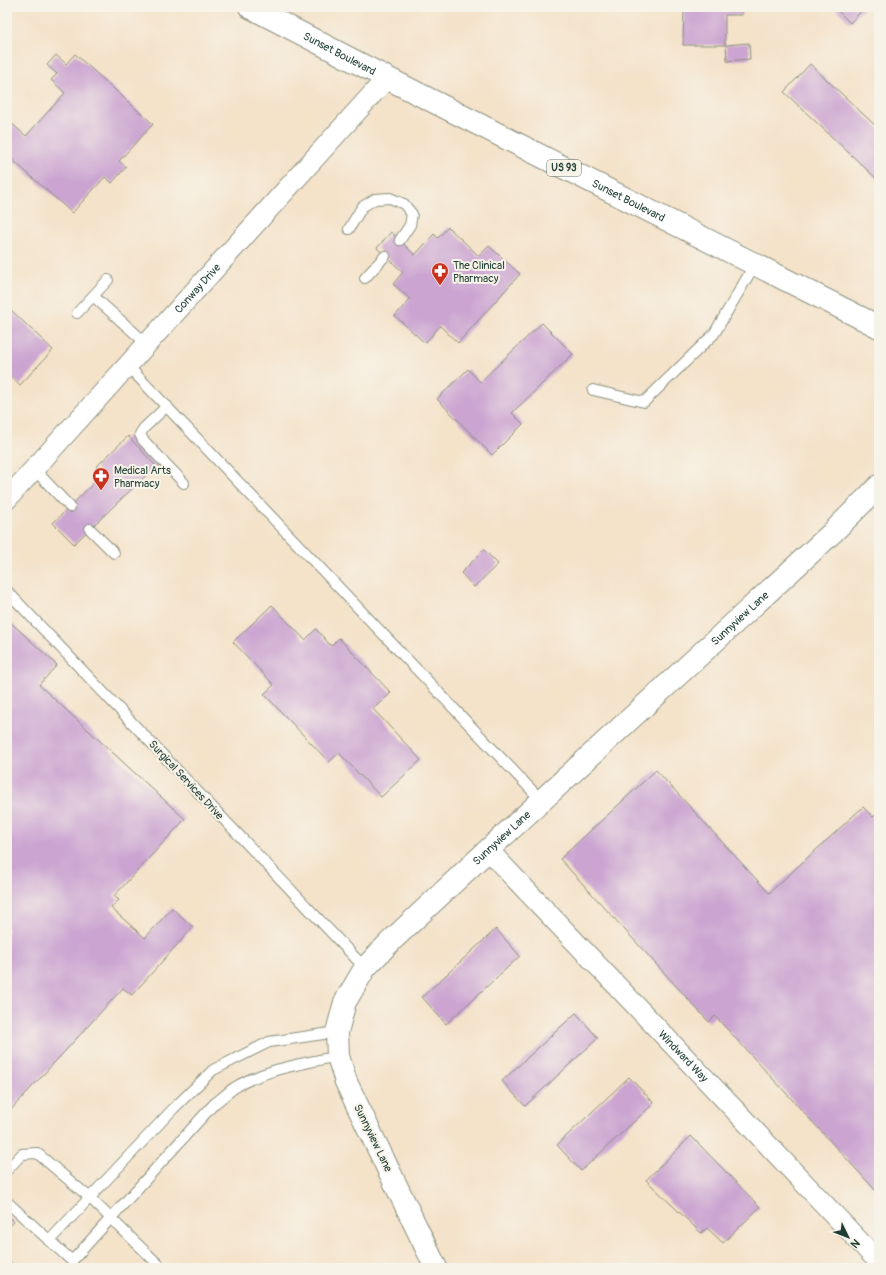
<svg xmlns="http://www.w3.org/2000/svg" width="886" height="1275" viewBox="0 0 886 1275" font-family="Pangolin,sans-serif">
  <rect width="100%" height="100%" fill="#f7f3e8"/>
  <filter id="ink" filterUnits="userSpaceOnUse"><feTurbulence type="fractalNoise" baseFrequency=".025" numOctaves="2"/><feDisplacementMap in="SourceGraphic" scale="8" xChannelSelector="R" yChannelSelector="G"/><feConvolveMatrix kernelMatrix="1 2 1 2 8 2 1 2 1" color-interpolation-filters="sRGB"/></filter>
  <filter id="wash" filterUnits="userSpaceOnUse"><feTurbulence type="fractalNoise" baseFrequency=".012" numOctaves="4" result="noise"/><feDisplacementMap in="SourceGraphic" scale="16" xChannelSelector="R" yChannelSelector="G"/><feGaussianBlur stdDeviation="0.9" result="paint"/><feColorMatrix in="noise" values="0 0 0 0 0 0 0 0 0 0 0 0 0 0 0 0 0 1.4 0 .05"/><feComposite in="paint" operator="in"/></filter>
  <g filter="url(#wash)">
    <rect width="100%" height="100%" fill="#f4e2c9"/>
    <g id="blocks">
      <g fill="#cba4d1">
        <path d="M684 7H742V15H725V45H683Z"/>
        <path d="M834 7H865L850 23Z"/>
        <path d="M749 43 750 59 727 61 726 45Z"/>
        <path d="M75 54 153 124 119 161 126 167 112 183 105 177 72 213 7 155V127L11 123 26 136 65 93 51 80 57 74 47 65 56 55 66 64Z"/>
        <path d="M810 64 879 129V181L784 92Z"/>
        <path d="M448 227 479 256 489 246 520 274 458 343 440 326 425 343 395 316 410 299 393 284 403 272 377 248 391 232 415 255 434 234 438 238Z"/>
        <path d="M9 308 53 350 20 385 7 373V310Z"/>
        <path d="M542 323 573 354 512 413 523 424 492 455 437 399 468 369 480 382Z"/>
        <path d="M128 436 156 466 74 544 53 523 102 475 96 467Z"/>
        <path d="M484 550 498 564 474 587 461 573Z"/>
        <path d="M272 605 305 640 316 629 331 646 339 638 391 693 373 709 421 760 381 797 339 753 329 762 264 694 274 685 233 642Z"/>
        <path d="M7 619 57 665 39 685 185 819 114 896 119 900 111 908 145 938 172 908 193 927 132 995 123 988 7 1114Z"/>
        <path d="M656 770 769 893 863 807 873 817 879 812V1194L715 1016 709 1022 560 859Z"/>
        <path d="M496 929 520 956 446 1024 422 997Z"/>
        <path d="M576 1013 598 1038 525 1106 502 1081Z"/>
        <path d="M629 1077 654 1103 581 1171 557 1145Z"/>
        <path d="M691 1136 760 1207 723 1243 707 1228 701 1233 646 1180Z"/>
        <path d="M7 1216 14 1222 7 1229Z"/>
        <path d="M7 1259 17 1268H7Z"/>
        <path d="M77 1262 83 1268H71Z"/>
      </g>
    </g>
  </g>
  <g filter="url(#ink)">
    <use href="#blocks" fill-opacity="0" stroke="#8a907e" stroke-width="1"/>
    <g fill="none" stroke-linecap="round" stroke-linejoin="round">
      <g stroke="#8a907e" stroke-width="12">
        <g id="lane">
          <path d="M349 229 362 207 375 199 390 198 404 204 412 214 410 225 400 240"/>
          <path d="M365 278 385 256"/>
          <path d="M93 296 147 344"/>
          <path d="M77 313 108 280"/>
          <path d="M127 365 542 801"/>
          <path d="M593 390 644 402 714 334 755 264"/>
          <path d="M167 406 144 428 140 434 143 440 184 483"/>
          <path d="M34 469 70 507"/>
          <path d="M90 529 114 553"/>
          <path d="M7 591 365 968"/>
          <path d="M7 1170 22 1154 37 1153 89 1197 162 1268"/>
          <path d="M7 1202 72 1261 214 1104C221 1099 227 1093 234 1088 264 1069 303 1064 338 1056"/>
          <path d="M49 1241 173 1109 213 1070 269 1042 337 1032"/>
        </g>
      </g>
      <g stroke="#8a907e" stroke-width="22">
        <g id="street">
          <path id="s1" d="M7 499 387 78"/>
          <path id="s2" d="M488 850 879 1262"/>
        </g>
      </g>
      <g stroke="#8a907e" stroke-width="24">
        <g id="secondary">
          <path id="s3" d="M436 1268 346 1082 338 1056 337 1032 345 1002 365 968 389 943 488 850 832 533 879 486"/>
        </g>
      </g>
      <g stroke="#8a907e" stroke-width="24">
        <g id="primary">
          <path id="s4" d="M250 7 387 78 879 327"/>
        </g>
      </g>
      <use href="#lane" stroke="#fff" stroke-width="10"/>
      <use href="#street" stroke="#fff" stroke-width="20"/>
      <use href="#secondary" stroke="#fff" stroke-width="22"/>
      <use href="#primary" stroke="#fff" stroke-width="22"/>
    </g>
  </g>
  <defs>
    <g id="pharmacy-pin" transform="scale(0.9)"><path d="M0 17L-7.5 6A9.5 9.5 0 1 1 7.5 6Z" fill="#c8321e" stroke="#f7f3e8"/><path d="M-2-6h4v4h4v4h-4v4h-4v-4h-4v-4h4Z" fill="#fff"/></g>
  </defs>
  <g fill-rule="evenodd">
    <use href="#pharmacy-pin" x="440" y="271"/>
    <use href="#pharmacy-pin" x="101" y="476"/>
  </g>
  <g text-anchor="middle" dominant-baseline="central" stroke-width="4" stroke-linejoin="round" paint-order="stroke">
    <rect fill="#f7f3e8" stroke="#60746a" stroke-width="1" x="547" y="160" width="34" height="16" rx="3"/>
    <g font-size="10" font-weight="bold" fill="#1f3d34">
      <text x="564" y="168">US 93</text>
    </g>
    <g font-size="11" fill="#1f3d34" stroke="#f7f3e8">
      <text stroke="none"><textPath href="#s4" startOffset="101">Sunset Boulevard</textPath></text>
      <text stroke="none"><textPath href="#s4" startOffset="425">Sunset Boulevard</textPath></text>
      <text stroke="none"><textPath href="#s1" startOffset="284">Conway Drive</textPath></text>
      <text stroke="none"><textPath href="#s3" startOffset="841">Sunnyview Lane</textPath></text>
      <text transform="translate(186 780) rotate(47)">Surgical Services Drive</text>
      <text stroke="none"><textPath href="#s3" startOffset="517">Sunnyview Lane</textPath></text>
      <text stroke="none"><textPath href="#s2" startOffset="284">Windward Way</textPath></text>
      <text transform="translate(373 1138) rotate(64)">Sunnyview Lane</text>
    </g>
    <g font-size="11" fill="#1f3d34" stroke="#f7f3e8" text-anchor="start">
      <text x="453" y="265">The Clinical<tspan x="453" dy="13">Pharmacy</tspan></text>
      <text x="114" y="470">Medical Arts<tspan x="114" dy="13">Pharmacy</tspan></text>
    </g>
  </g>
  <rect width="886" height="1275" fill="none" stroke="#f7f3e8" stroke-width="24"/>
  <g transform="translate(848 1237) rotate(133)" stroke="#f7f3e8" stroke-width="3" paint-order="stroke">
  <path d="M0-3L7 15L0 10L-7 15Z" fill="#1f3d34"/>
  <text y="-6" font-size="11" font-weight="bold" text-anchor="middle" fill="#1f3d34">N</text>
  </g>
</svg>
